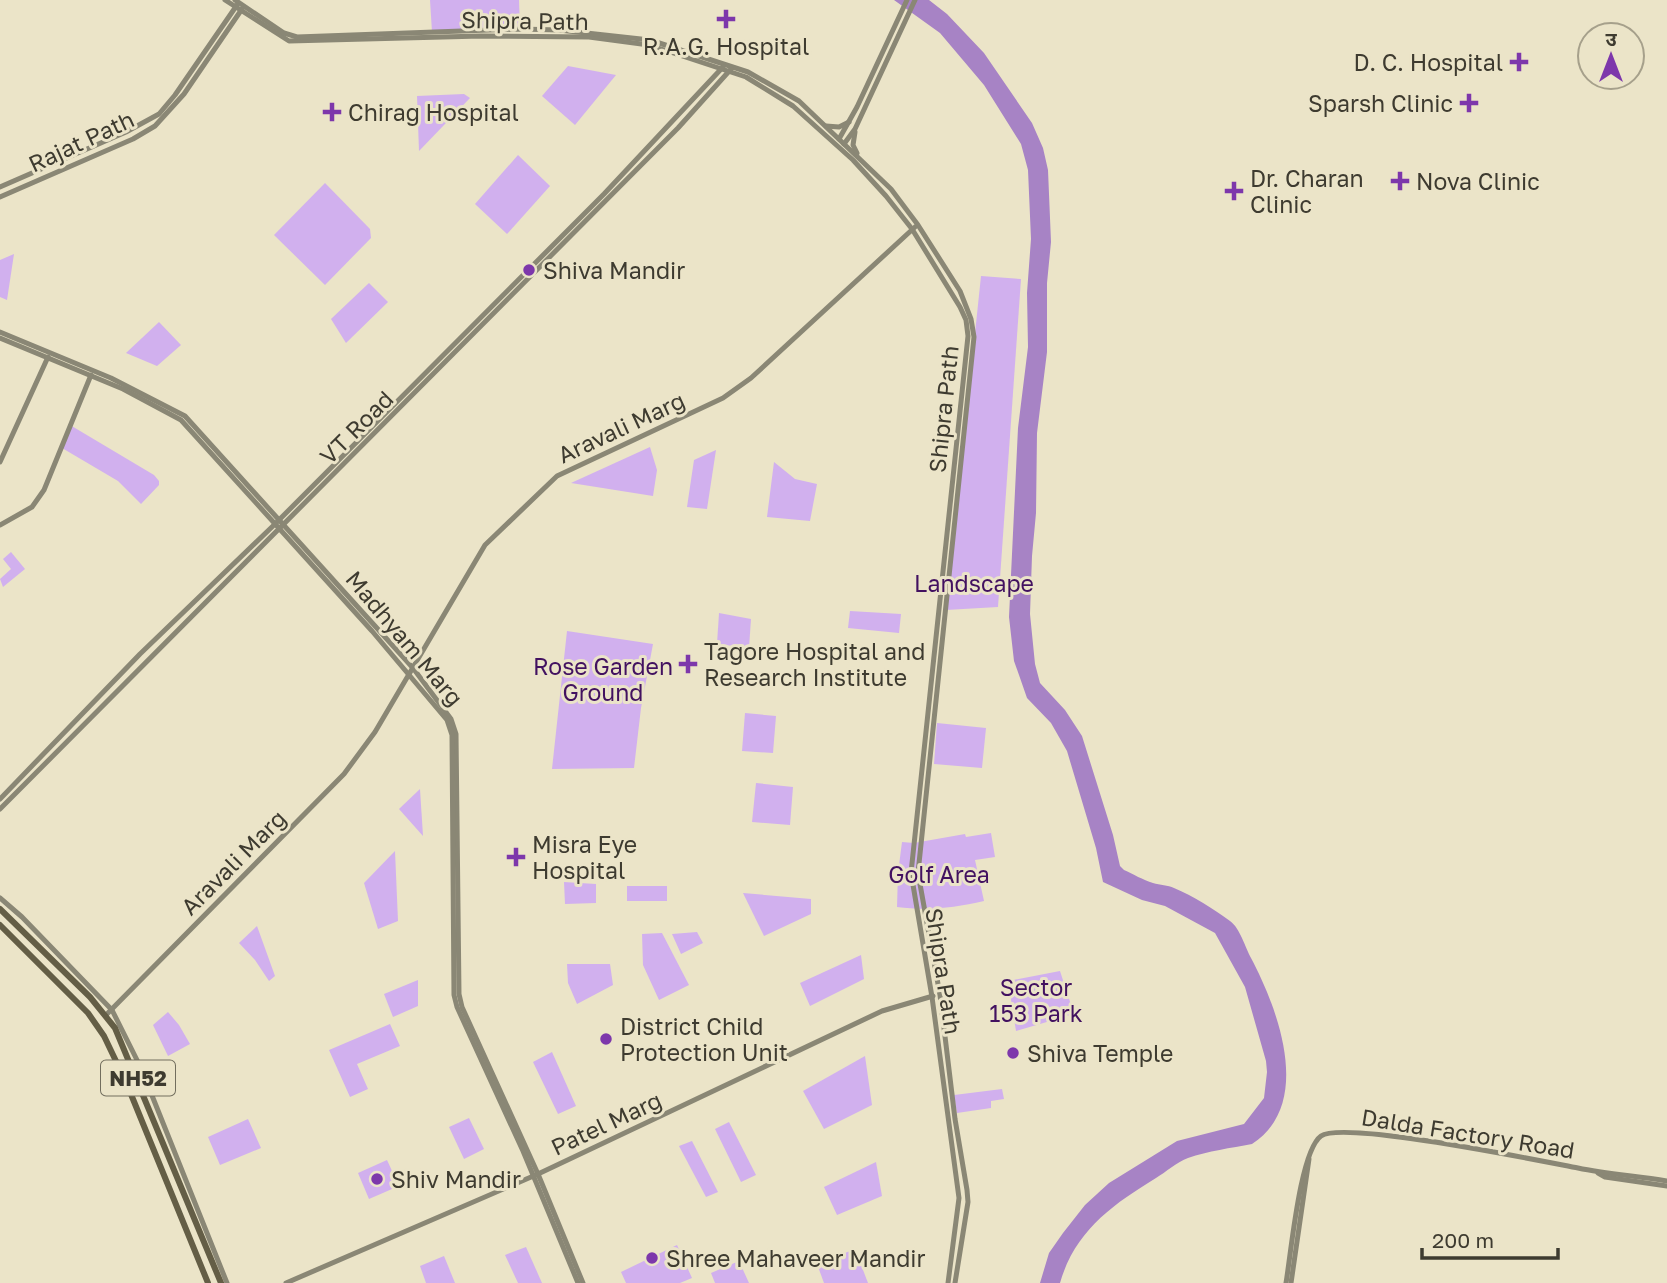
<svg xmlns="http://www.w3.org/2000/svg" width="1667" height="1283" viewBox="0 0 1667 1283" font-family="'Golos Text','Noto Sans Devanagari',sans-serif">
  <rect width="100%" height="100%" fill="#ebe4c8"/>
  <g fill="#d1b0ee">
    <path d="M430 0H519L520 29 432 32Z"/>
    <path d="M568 66 616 75 575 125 542 96Z"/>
    <path d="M464 94 470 98 419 151 417 96Z"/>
    <path d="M518 155 550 186 507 234 475 204Z"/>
    <path d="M325 183 370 229 371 238 325 285 274 235Z"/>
    <path d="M14 254 7 300 0 297V260Z"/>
    <path d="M981 276 1021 279 998 607 946 610Z"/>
    <path d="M369 283 388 302 346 343 331 319Z"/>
    <path d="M159 322 181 345 157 366 126 353Z"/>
    <path d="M70 425 154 475 159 481V485L141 504 118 481 62 448Z"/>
    <path d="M650 447 657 470 653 496 571 483Z"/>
    <path d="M716 450 707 509 687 507 694 460Z"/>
    <path d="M774 462 795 479 817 484 810 521 767 517Z"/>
    <path d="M11 552 25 569 3 587 0 579 11 569 3 559Z"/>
    <path d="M850 611 901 614 899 633 848 628Z"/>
    <path d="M719 613 751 619 749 648 717 644Z"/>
    <path d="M567 631 653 644 641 708 634 768 552 769Z"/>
    <path d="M745 713 776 716 773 753 742 751Z"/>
    <path d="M937 723 986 728 982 768 934 764Z"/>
    <path d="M756 783 793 787 790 825 752 822Z"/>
    <path d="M420 789 423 836 399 809Z"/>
    <path d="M991 833 995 857 975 860 984 901C954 908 927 911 897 907L898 873 902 842 914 843 965 834 966 837Z"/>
    <path d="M395 851 398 921 378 929 364 883Z"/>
    <path d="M564 882 596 884V903L565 904Z"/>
    <rect x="627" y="886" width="40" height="15"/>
    <path d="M743 893 811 899V914L764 936Z"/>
    <path d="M257 926 275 976 269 981 255 960 239 943Z"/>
    <path d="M697 932 703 943 681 954 672 934Z"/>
    <path d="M662 933 689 985 659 1000 643 965 642 934Z"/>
    <path d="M861 955 864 979 810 1006 800 983Z"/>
    <path d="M567 964H610L613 985 577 1004 568 983Z"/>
    <path d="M1060 971 1074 1014 1016 1031 1008 981Z"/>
    <path d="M418 980V1006L393 1017 384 994Z"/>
    <path d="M168 1012 179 1025 190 1044 168 1056 153 1025Z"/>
    <path d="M390 1024 400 1046 357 1064 368 1089 350 1097 329 1050Z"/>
    <path d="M552 1052 576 1106 558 1114 533 1062Z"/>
    <path d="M865 1056 872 1105 824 1129 803 1091Z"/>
    <path d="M1002 1089 1004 1099 991 1101V1108L957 1113 954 1095Z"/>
    <path d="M469 1118 484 1149 464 1159 449 1127Z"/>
    <path d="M248 1119 261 1148 220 1165 208 1137Z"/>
    <path d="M729 1122 756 1175 741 1182 715 1129Z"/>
    <path d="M692 1141 718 1192 706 1197 679 1146Z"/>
    <path d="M387 1160 399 1186 369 1199 358 1173Z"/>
    <path d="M876 1162 882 1196 837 1215 824 1187Z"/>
    <path d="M677 1245 692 1278 680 1283H626L621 1272Z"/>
    <path d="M526 1247 542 1283H518L505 1255Z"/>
    <path d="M855 1249 868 1283H824L817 1264Z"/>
    <path d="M444 1256 455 1283H426L420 1266Z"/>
    <path d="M739 1261 749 1283H715L711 1273Z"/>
  </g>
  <path fill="#a783c5" d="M894 0H929L947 14 984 53 1032 123 1043 148 1048 170 1051 242 1047 283V352L1037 433 1036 513 1032 556 1030 614 1035 664 1040 683 1065 710 1082 736 1113 835 1120 866 1124 870C1133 874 1143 880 1153 883 1160 885 1168 885 1174 888 1193 896 1214 909 1230 921 1240 928 1245 947 1251 958 1278 1009 1314 1104 1252 1144 1231 1148 1208 1151 1188 1158 1177 1162 1166 1172 1156 1178 1112 1205 1075 1231 1060 1283H1040L1049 1253 1063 1233 1085 1205 1109 1183 1177 1141 1244 1124 1264 1098 1267 1072 1266 1061 1245 987 1215 933 1165 906 1142 900 1103 882 1096 848 1067 751 1051 723 1027 698 1019 675 1014 661 1009 617 1018 428 1028 347 1027 293 1031 239 1028 170 1021 144 984 85 940 33Z"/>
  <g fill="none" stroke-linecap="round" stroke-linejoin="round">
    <g stroke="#8a8775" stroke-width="5">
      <path d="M225 0 289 41 481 36 589 37 649 45 746 77 793 106 853 160 886 196 912 229 960 307 966 320 968 336 911 873 932 997 959 1198 948 1283"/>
      <path d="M235 0 284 33 297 37 520 29 559 30 650 40 748 72 799 101 891 189 918 225 960 291 971 319 974 337 918 873 940 995 955 1119 967 1190 968 1202 955 1283"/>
      <path d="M826 126 839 127 849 122"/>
      <path d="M855 132 853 145 857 153"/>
      <path d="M839 139 857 107 907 0"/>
      <path d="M844 144 855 129 915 0"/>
      <path d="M0 187 126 132 159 114 175 95 237 5"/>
      <path d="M0 197 133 139 155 126 184 94 242 9"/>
      <path d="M0 332 111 378 185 416 413 668 451 719 456 734 459 994 462 1007 538 1174 583 1283"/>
      <path d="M0 338 123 389 181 420 372 631 447 720 452 735 454 995 457 1007 523 1151 578 1283"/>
      <path d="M0 462 48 357"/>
      <path d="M0 525 32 507 44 490 91 375"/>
      <path d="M0 799 140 654 274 525 604 194 723 67"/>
      <path d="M0 809 678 128 731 69"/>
      <path d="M0 898 22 917 112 1010 141 1068 227 1283"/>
      <path d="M106 1015 344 774 375 732 485 545 557 476 723 398 751 378 915 227"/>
      <path d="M1598 1173 1605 1177 1667 1186"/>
      <path d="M286 1283 538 1174 882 1011 933 996"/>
      <path d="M1286 1283C1291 1254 1300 1151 1321 1136 1343 1120 1541 1161 1578 1168 1607 1174 1637 1176 1667 1181"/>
      <path d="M1291 1283 1309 1159"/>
    </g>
    <g stroke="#645e46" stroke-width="6">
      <path d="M0 909 90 997 115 1028 221 1283"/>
      <path d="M0 925 88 1013 104 1036 126 1082 208 1283"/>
    </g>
  </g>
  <g fill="#7d37ab" stroke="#ebe4c8" stroke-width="2.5">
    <path d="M722.5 8.5h7v7h7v7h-7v7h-7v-7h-7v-7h7z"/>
    <path d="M1515.5 51.5h7v7h7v7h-7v7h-7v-7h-7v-7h7z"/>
    <path d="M1465.5 92.5h7v7h7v7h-7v7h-7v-7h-7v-7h7z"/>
    <path d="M328.5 101.5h7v7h7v7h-7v7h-7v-7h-7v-7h7z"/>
    <path d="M1396.5 170.5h7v7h7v7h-7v7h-7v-7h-7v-7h7z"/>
    <path d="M1230.5 180.5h7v7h7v7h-7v7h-7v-7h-7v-7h7z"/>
    <circle cx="529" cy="270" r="7"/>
    <path d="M684.5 653.5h7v7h7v7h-7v7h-7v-7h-7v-7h7z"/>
    <path d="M512.5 846.5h7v7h7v7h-7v7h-7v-7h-7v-7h7z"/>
    <circle cx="606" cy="1039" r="7"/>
    <circle cx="1013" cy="1053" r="7"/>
    <circle cx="377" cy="1179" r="7"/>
    <circle cx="652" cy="1258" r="7"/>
  </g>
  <g text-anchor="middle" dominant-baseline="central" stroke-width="6" stroke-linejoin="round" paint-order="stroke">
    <rect fill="#ebe4c8" stroke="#726e5e" stroke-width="2" x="101" y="1060.5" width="74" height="35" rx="5"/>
    <g font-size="21" font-weight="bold" fill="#3e3b30">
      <text x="138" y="1078">NH52</text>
    </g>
    <g font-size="23" fill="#3e3b30" stroke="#ebe4c8">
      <text transform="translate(525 20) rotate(1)">Shipra Path</text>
      <text transform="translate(81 141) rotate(-25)">Rajat Path</text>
      <text transform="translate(943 409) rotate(-84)">Shipra Path</text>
      <text transform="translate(356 427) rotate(-45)">VT Road</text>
      <text transform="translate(621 427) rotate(-25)">Aravali Marg</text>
      <text transform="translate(405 638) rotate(50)">Madhyam Marg</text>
      <text transform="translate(233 862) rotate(-45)">Aravali Marg</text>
      <text transform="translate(944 971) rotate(81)">Shipra Path</text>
      <text transform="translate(606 1123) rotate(-25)">Patel Marg</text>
      <text transform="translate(1468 1133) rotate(9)">Dalda Factory Road</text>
    </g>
    <g font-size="23" fill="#3e3b30" stroke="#ebe4c8" text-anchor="start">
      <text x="726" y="46" text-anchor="middle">R.A.G. Hospital</text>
      <text x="1503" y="62" text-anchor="end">D. C. Hospital</text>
      <text x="1453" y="103" text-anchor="end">Sparsh Clinic</text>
      <text x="348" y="112">Chirag Hospital</text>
      <text x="1250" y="178">Dr. Charan<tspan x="1250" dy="26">Clinic</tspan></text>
      <text x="1416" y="181">Nova Clinic</text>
      <text x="543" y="270">Shiva Mandir</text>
      <text x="704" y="651">Tagore Hospital and<tspan x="704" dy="26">Research Institute</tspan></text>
      <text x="532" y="844">Misra Eye<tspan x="532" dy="26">Hospital</tspan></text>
      <text x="620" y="1026">District Child<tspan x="620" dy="26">Protection Unit</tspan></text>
      <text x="1027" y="1053">Shiva Temple</text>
      <text x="391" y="1179">Shiv Mandir</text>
      <text x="666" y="1258">Shree Mahaveer Mandir</text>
    </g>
    <g font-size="23" fill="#421160" stroke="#ebe4c8">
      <text x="974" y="583">Landscape</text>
      <text x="603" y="666">Rose Garden<tspan x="603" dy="26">Ground</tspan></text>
      <text x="939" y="874">Golf Area</text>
      <text x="1036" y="987">Sector<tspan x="1036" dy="26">153 Park</tspan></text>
    </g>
  </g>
  <g transform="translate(1611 56)"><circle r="33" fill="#ebe4c8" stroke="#a6a08b" stroke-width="2"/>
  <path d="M0-5L12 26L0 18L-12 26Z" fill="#7d37ab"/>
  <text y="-10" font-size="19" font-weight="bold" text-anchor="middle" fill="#3e3b30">उ</text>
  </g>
  <path d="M1422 1248v10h136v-10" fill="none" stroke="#3e3b30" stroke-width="3.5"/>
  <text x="1432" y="1248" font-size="21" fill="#3e3b30" stroke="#ebe4c8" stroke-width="5" paint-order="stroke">200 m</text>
</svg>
